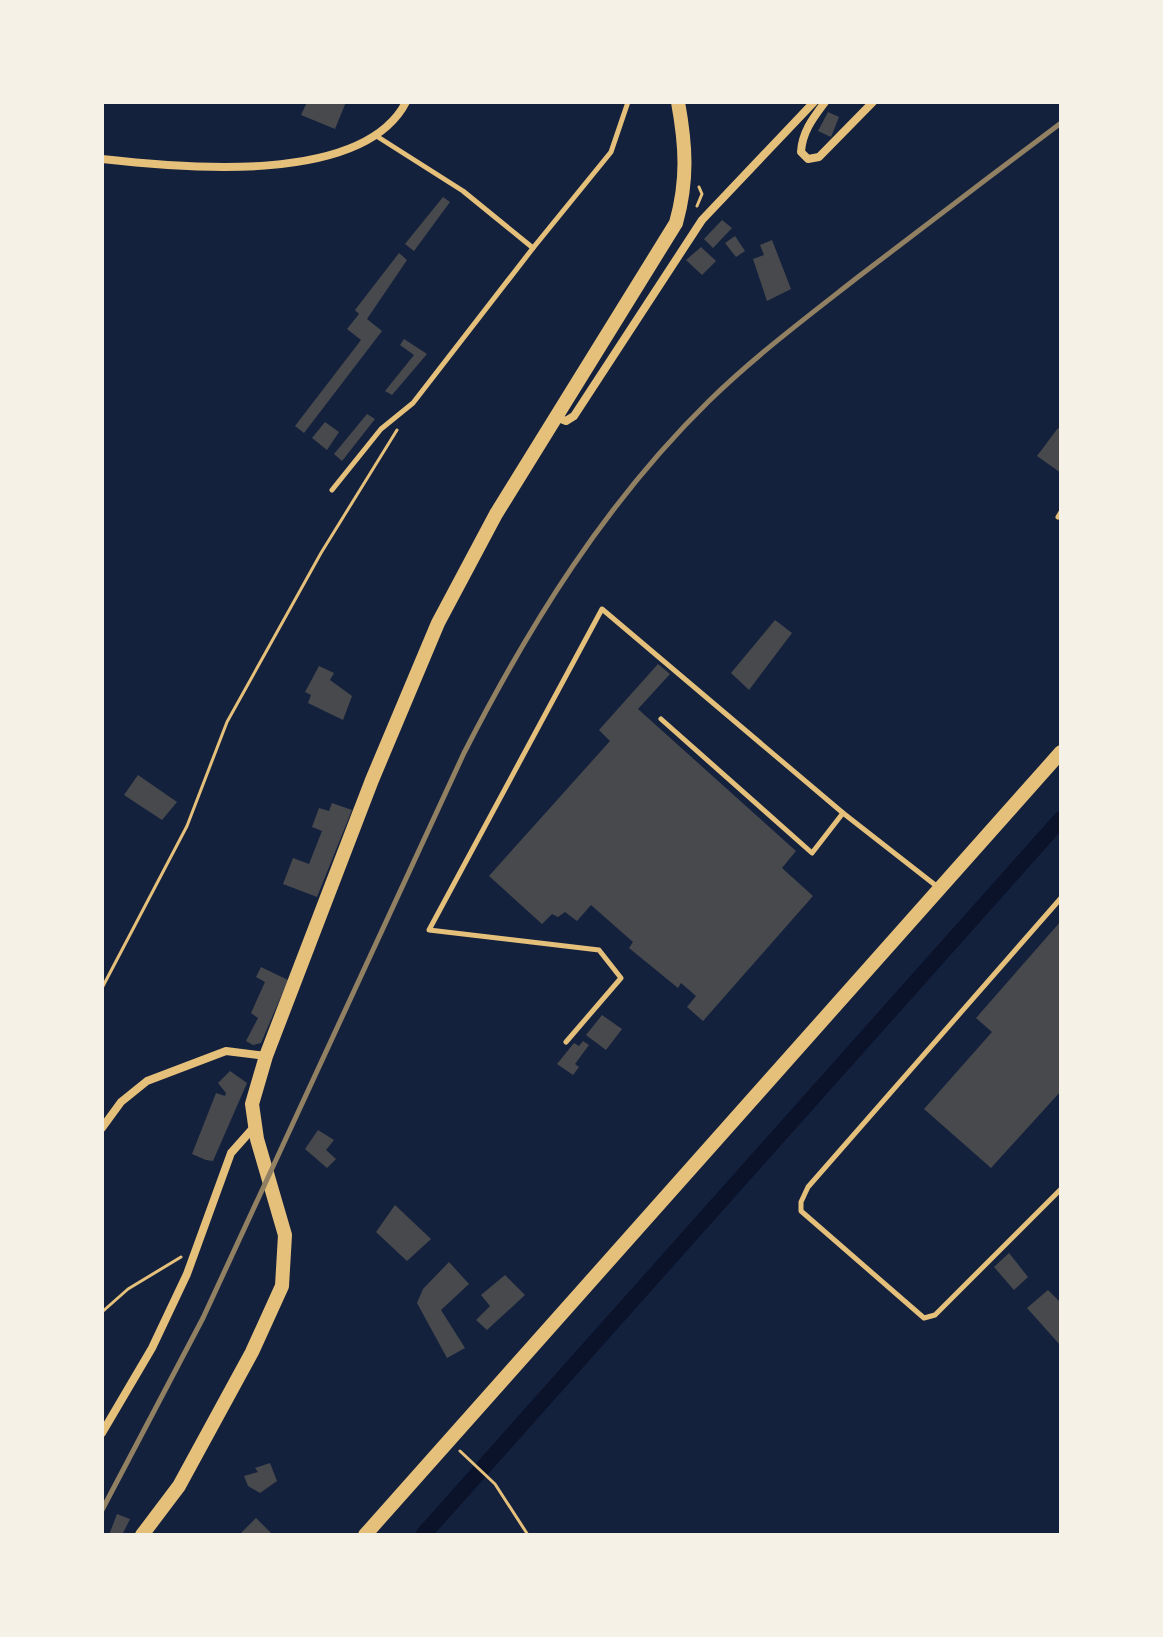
<svg xmlns="http://www.w3.org/2000/svg" width="1163" height="1637" viewBox="0 0 1163 1637" font-family="Ubuntu,sans-serif">
  <rect width="100%" height="100%" fill="#14213d"/>
  <g fill="none" stroke-linecap="round" stroke-linejoin="round">
    <path stroke="#0b132b" stroke-width="16" d="M423 1535 1061 819"/>
  </g>
  <g fill="#48494c">
    <path d="M307 102H346L335 129 301 115Z"/>
    <path d="M828 112 839 117 831 137 818 131Z"/>
    <path d="M443 197 450 202 414 251 405 244Z"/>
    <path d="M722 220 732 228 713 248 704 239Z"/>
    <path d="M735 236 745 251 736 257 725 243Z"/>
    <path d="M772 240 791 289 767 301 753 259 764 255 760 245Z"/>
    <path d="M701 247 716 261 702 275 686 260Z"/>
    <path d="M399 253 407 260 367 319 382 331 304 433 295 426 361 340 347 329 359 314 355 310Z"/>
    <path d="M404 339 427 354 392 395 385 391 414 355 400 345Z"/>
    <path d="M367 414 375 419 342 461 334 454Z"/>
    <path d="M325 422 339 432 327 450 312 438Z"/>
    <path d="M1058 428 1061 430V473L1037 456Z"/>
    <path d="M775 620 792 633 749 690 731 673Z"/>
    <path d="M658 664 670 674 638 709 796 851 782 868 813 896 703 1021 687 1007 696 996 681 983 678 988 629 948 633 942 591 905 577 921 565 912 558 917 552 914 542 924 489 876 610 741 599 730Z"/>
    <path d="M319 666 334 673 330 680 352 696 343 720 308 703 311 695 305 692Z"/>
    <path d="M138 775 177 802 162 820 124 795Z"/>
    <path d="M332 803 352 810 317 897 283 884 293 858 309 864 322 831 312 827 319 808 329 811Z"/>
    <path d="M1061 921V1091L991 1168 924 1109 992 1032 976 1018Z"/>
    <path d="M261 967 288 980 261 1043 253 1045 246 1041 258 1018 251 1013 265 982 256 977Z"/>
    <path d="M602 1015 622 1029 606 1050 586 1035Z"/>
    <path d="M583 1041 589 1045 575 1064 579 1067 573 1075 557 1064 574 1043 579 1046Z"/>
    <path d="M230 1071 247 1083 213 1161 206 1160 192 1154 216 1093 225 1096 226 1093 218 1083Z"/>
    <path d="M318 1130 334 1140 326 1150 336 1159 327 1168 305 1149Z"/>
    <path d="M395 1205 431 1239 407 1261 376 1232Z"/>
    <path d="M1009 1253 1028 1277 1014 1290 994 1267Z"/>
    <path d="M449 1262 469 1284 441 1310 465 1348 447 1358 417 1303 423 1289Z"/>
    <path d="M505 1275 525 1295 487 1330 476 1320 490 1306 481 1295Z"/>
    <path d="M1048 1290 1061 1303V1346L1027 1308Z"/>
    <path d="M270 1463 277 1481 260 1493 248 1486 244 1476 258 1472 255 1468Z"/>
    <path d="M117 1514 130 1519 122 1535H109Z"/>
    <path d="M256 1518 273 1535H239Z"/>
  </g>
  <g fill="none" stroke-linecap="round" stroke-linejoin="round">
    <g stroke="#e5c07b" stroke-width="3">
      <path d="M697 206 702 194 699 187"/>
      <path d="M102 988 187 826 227 722 321 553 397 430"/>
      <path d="M102 1312 128 1289 181 1257"/>
      <path d="M460 1451 495 1484 528 1535"/>
    </g>
    <g stroke="#e5c07b" stroke-width="5">
      <path d="M378 137 463 191 533 248 611 152 628 102"/>
      <path d="M332 490 381 429 413 403 533 248"/>
      <path d="M1058 517 1061 512"/>
      <path d="M661 719 812 853 843 813"/>
      <path d="M1061 898 808 1187 801 1202V1211L924 1318 935 1315 1061 1189"/>
      <path d="M566 1042 621 978 599 950 429 930 602 609 843 813 939 888"/>
    </g>
    <g stroke="#e5c07b" stroke-width="8">
      <path d="M825 102C813 118 802 132 801 152L808 159 819 157 873 102"/>
      <path d="M102 159C181 168 363 186 406 102"/>
      <path d="M556 417 566 421 574 416 702 220 814 102"/>
      <path d="M102 1128 121 1102 147 1081 226 1051 266 1056"/>
      <path d="M102 1433 152 1348 187 1274 231 1153 255 1126"/>
    </g>
    <path stroke="#e5c07b" stroke-width="14" d="M142 1535 179 1486 252 1352 282 1286 285 1235 257 1139 252 1104 266 1056 372 780 438 623 496 514 676 223C688 180 686 146 678 102"/>
    <path stroke="#e5c07b" stroke-width="14" d="M365 1535 1061 752"/>
    <path stroke="#918062" stroke-width="5" d="M102 1510 203 1318 464 753C530 624 605 503 709 401 755 356 807 317 858 277 926 225 993 174 1061 123"/>
  </g>
  <rect width="1163" height="1637" fill="none" stroke="#f6f1e7" stroke-width="208"/>
</svg>
